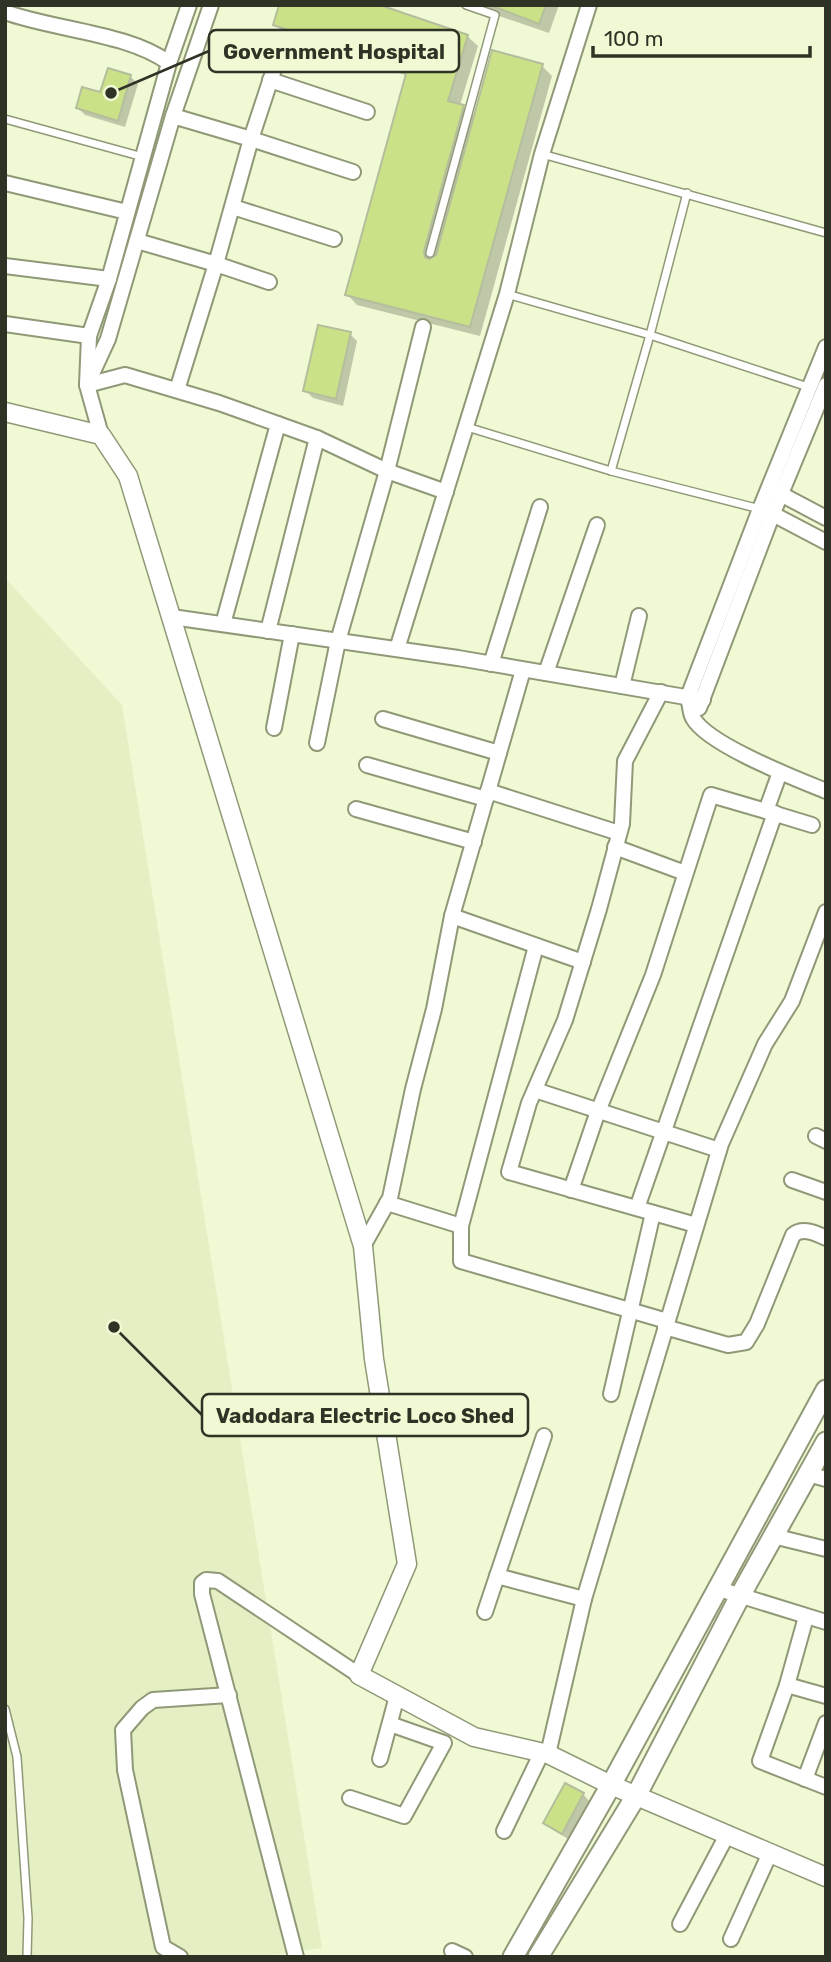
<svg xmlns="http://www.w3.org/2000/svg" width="831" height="1962" viewBox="0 0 831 1962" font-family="Rubik,sans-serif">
  <rect width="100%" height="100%" fill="#eff9d4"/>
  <path fill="#e4f0c4" d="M5 578 122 705 322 1948 258 1957H5Z"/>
  <g fill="#0003">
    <path d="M467 5H559L549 33Z"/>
    <path d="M275 24 467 36 478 46 460 105 475 118 542 66 552 76 480 336 357 305 347 294 408 76 285 35Z"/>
    <path d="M130 76 138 84 125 127 85 115 78 108Z"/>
    <path d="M350 334 357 341 343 406 313 398 305 390Z"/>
    <path d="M583 1794 590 1802 570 1840 553 1830 546 1823Z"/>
  </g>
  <g fill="#cbe188" stroke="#b5be9c" stroke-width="2">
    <path d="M279 5H380L468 35 448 101 464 105 424 251 425 257 429 259 436 255 492 50 543 64 470 327 345 295 407 70 273 25Z"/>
    <path d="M490 5H546L539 24Z"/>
    <path d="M108 68 131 75 118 121 76 108 82 87 100 92Z"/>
    <path d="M318 325 351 332 336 399 303 391Z"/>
    <path d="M565 1783 584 1793 562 1834 543 1823Z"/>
  </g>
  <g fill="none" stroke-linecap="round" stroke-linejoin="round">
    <g stroke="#909977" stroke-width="10">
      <g id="service">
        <path d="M5 119 143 157"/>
        <path d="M542 154 826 233"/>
        <path d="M430 253 495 15 466 5"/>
        <path d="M507 294 650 335 811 388"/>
        <path d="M467 427 611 471 760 509"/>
        <path d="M611 471 650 335 687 193"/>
        <path d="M5 1709 17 1757 28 1918 27 1957"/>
      </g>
    </g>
    <g stroke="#909977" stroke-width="18">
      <g id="minor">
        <path d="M5 12C54 30 129 33 169 63"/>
        <path d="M280 51 251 139 353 172"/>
        <path d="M270 80 367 112"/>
        <path d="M5 183 127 212"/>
        <path d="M233 207 334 239"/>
        <path d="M137 241 216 264 251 139 173 116"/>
        <path d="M5 266 109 279"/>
        <path d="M5 324 89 336"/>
        <path d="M826 347 760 509 688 697C690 704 690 713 693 718 708 745 797 779 826 791"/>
        <path d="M90 378 108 339 173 116 211 5"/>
        <path d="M87 385 125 375 219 403 278 424"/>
        <path d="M177 390 216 264 269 282"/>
        <path d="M101 435 87 385 89 336 109 279 169 63 189 5"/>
        <path d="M773 490 826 518"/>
        <path d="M765 510 826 542"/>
        <path d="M172 617 458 658 703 700"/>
        <path d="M223 624 278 424 317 438 387 471 446 492"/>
        <path d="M268 631 317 438"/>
        <path d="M397 649 507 294 542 154 589 5"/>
        <path d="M491 664 540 507"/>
        <path d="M546 673 597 525"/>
        <path d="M622 686 639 616"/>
        <path d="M661 692 625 761 622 824 599 909 565 1020 529 1103 509 1172 696 1225"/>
        <path d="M699 708 773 513 826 385"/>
        <path d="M383 719 499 753"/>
        <path d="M274 728 292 634"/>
        <path d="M317 743 338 641 387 471 423 327"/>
        <path d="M367 765 486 799"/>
        <path d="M488 791 619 833"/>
        <path d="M356 809 474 842"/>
        <path d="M766 811 812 825"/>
        <path d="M615 847 685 873"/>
        <path d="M452 916 583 962"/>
        <path d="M535 1090 719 1150"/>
        <path d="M816 1136 826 1141"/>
        <path d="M792 1180 826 1192"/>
        <path d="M571 1190 597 1114 653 975 711 795 766 811 780 772"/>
        <path d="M387 1203 461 1226V1261L667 1321"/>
        <path d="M637 1208 775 813"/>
        <path d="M461 1226 536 946"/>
        <path d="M363 1246 390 1198 413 1089 434 1009 452 916 523 670"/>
        <path d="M665 1327 728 1345 746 1342 757 1324 793 1235C803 1227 816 1233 826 1238"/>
        <path d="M611 1394 653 1213"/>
        <path d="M808 1474 826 1479"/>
        <path d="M773 1536 826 1549"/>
        <path d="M497 1576 584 1599"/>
        <path d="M719 1589 826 1622"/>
        <path d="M485 1612 544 1436"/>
        <path d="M806 1617 787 1685 760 1761 826 1787"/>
        <path d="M787 1685 826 1696"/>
        <path d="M548 1754 584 1599 721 1144 765 1044 792 1001 826 912"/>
        <path d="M380 1759 397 1696"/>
        <path d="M805 1779 826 1723"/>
        <path d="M350 1798 404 1816 444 1743 390 1724"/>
        <path d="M504 1831 542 1752"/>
        <path d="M680 1924 727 1835"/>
        <path d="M731 1939 770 1853"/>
        <path d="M452 1951 465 1957"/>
        <path d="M180 1957 163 1947 125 1770 123 1730 142 1708 153 1700 229 1695"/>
        <path d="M296 1957 202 1594V1583L206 1580 218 1581 359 1675"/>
      </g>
    </g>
    <g stroke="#909977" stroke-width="21">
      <path id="tertiary" d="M5 412 101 435 128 476 363 1246 374 1359 407 1564 359 1675 474 1737 548 1754 611 1785 826 1877"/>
    </g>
    <g stroke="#909977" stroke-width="23">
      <g id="secondary">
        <path d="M513 1957 611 1785 826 1390"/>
        <path d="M538 1957 636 1796 740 1596 826 1442"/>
      </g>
    </g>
    <use href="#service" stroke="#fff" stroke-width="7"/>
    <use href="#minor" stroke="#fff" stroke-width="14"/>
    <use href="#tertiary" stroke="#fff" stroke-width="18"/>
    <use href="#secondary" stroke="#fff" stroke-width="19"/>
  </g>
  <path fill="none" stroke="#2f3325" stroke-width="2.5" d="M111 93L209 51M114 1327L202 1415"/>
  <g fill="#2f3325" stroke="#eff9d4" stroke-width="2.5">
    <circle cx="111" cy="93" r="7"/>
    <circle cx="114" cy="1327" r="7"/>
  </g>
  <g fill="#eff9d4" stroke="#2f3325" stroke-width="2.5">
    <rect x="209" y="30" width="250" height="42" rx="7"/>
    <rect x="202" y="1394" width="326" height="42" rx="7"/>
  </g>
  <g font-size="21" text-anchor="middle" font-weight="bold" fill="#2f3325">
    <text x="334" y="59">Government Hospital</text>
    <text x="365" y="1423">Vadodara Electric Loco Shed</text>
  </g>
  <rect width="831" height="1962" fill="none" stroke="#2f3325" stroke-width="14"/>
  <path d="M593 46v10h217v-10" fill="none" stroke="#2f3325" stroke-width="3.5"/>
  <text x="604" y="46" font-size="21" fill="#2f3325" stroke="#eff9d4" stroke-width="5" paint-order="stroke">100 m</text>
</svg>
